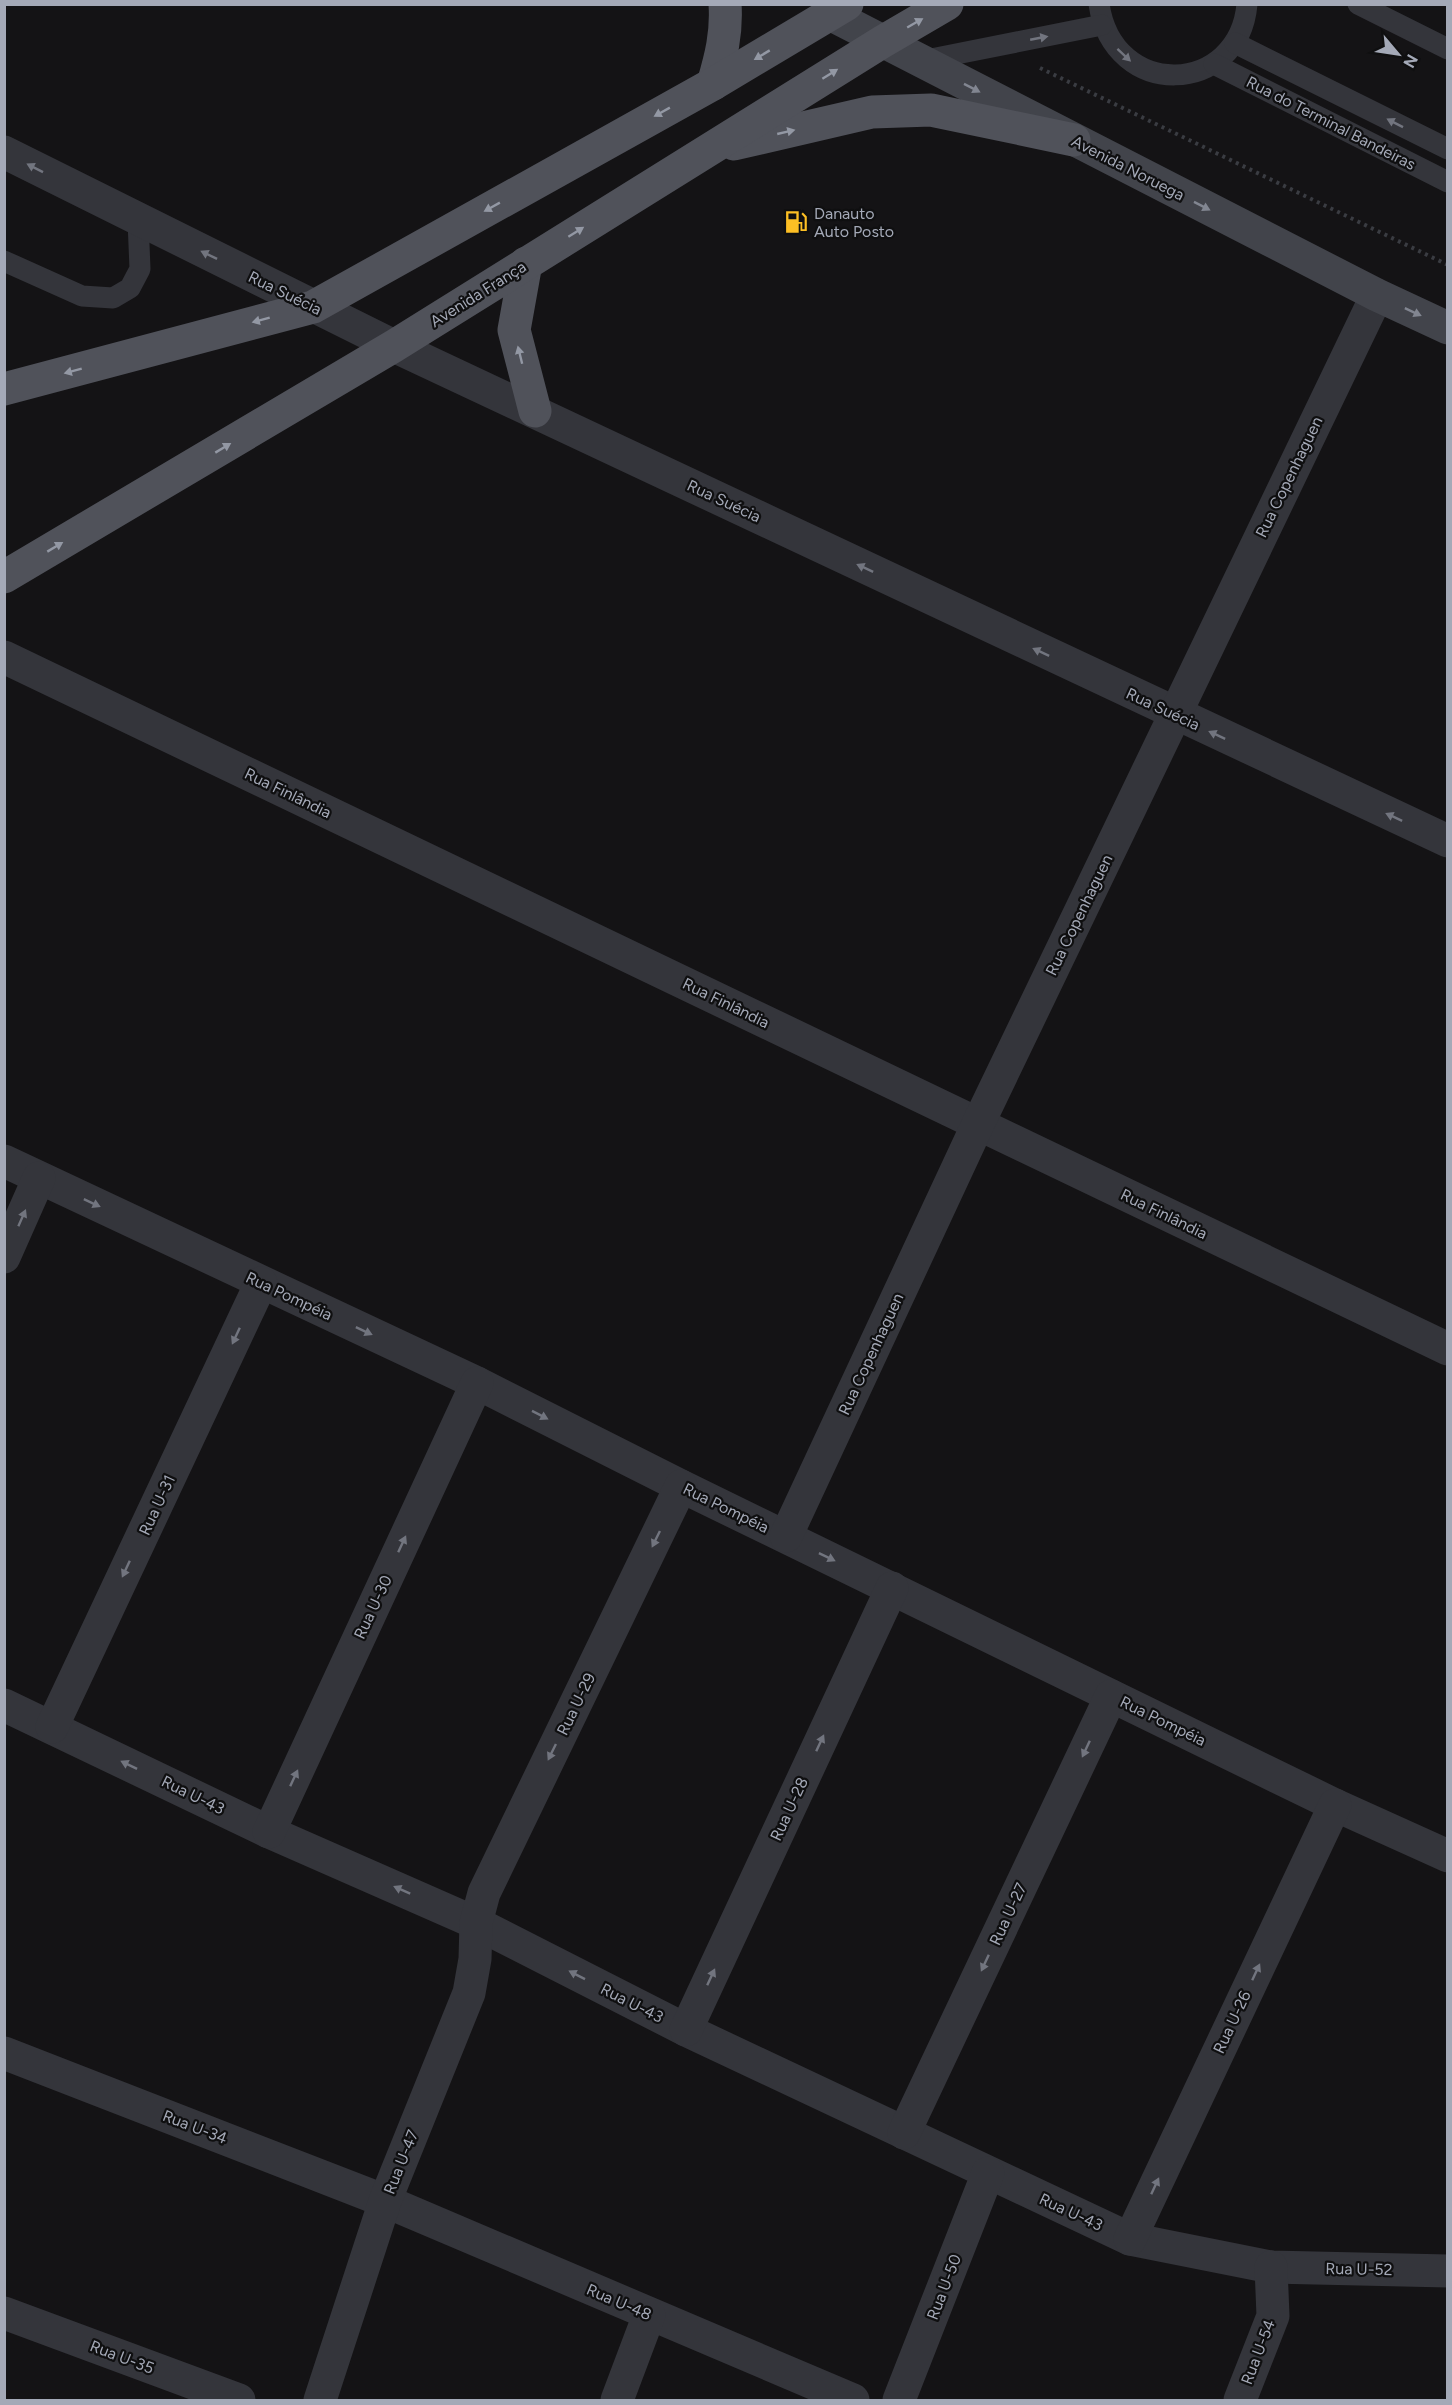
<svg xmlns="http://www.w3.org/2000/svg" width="1452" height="2405" viewBox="0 0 1452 2405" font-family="Figtree,sans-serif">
  <rect width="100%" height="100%" fill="#141315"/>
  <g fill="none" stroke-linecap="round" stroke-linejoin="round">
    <path stroke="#3a3c42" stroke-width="4" stroke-dasharray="3 4.5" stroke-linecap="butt" d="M1040 68 1448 265"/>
    <g stroke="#34353b" stroke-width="21">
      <path d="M1099 4C1113 101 1239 96 1247 4"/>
      <path d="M1358 4 1448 49"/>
      <path d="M1235 43 1448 149"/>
      <path d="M921 61 1102 25"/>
      <path d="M1214 64 1448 182"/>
      <path d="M4 261 82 296 113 298 130 288 140 269 138 220"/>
    </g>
    <g stroke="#34353b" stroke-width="33">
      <path d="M4 152 394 346 1448 841"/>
      <path d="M4 657 1448 1349"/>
      <path d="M4 1161 477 1383 681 1486 1335 1805 1448 1856"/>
      <path d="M4 1257 39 1178"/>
      <path d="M786 1536 978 1124 1377 295"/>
      <path d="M4 1705 269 1832 476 1923 686 2030 1130 2239 1271 2267 1448 2271"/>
      <path d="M52 1727 261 1283"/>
      <path d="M269 1832 477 1383"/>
      <path d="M686 2030 892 1588"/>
      <path d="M4 2053 385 2201 853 2400"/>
      <path d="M904 2133 1111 1696"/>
      <path d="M1130 2239 1335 1805"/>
      <path d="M4 2313 239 2400"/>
      <path d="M320 2400 385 2201 469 1993 475 1959 476 1923 484 1893 681 1486"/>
      <path d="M617 2400 649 2315"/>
      <path d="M899 2400 988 2173"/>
      <path d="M1240 2400 1273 2316 1271 2267"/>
    </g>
    <path stroke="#42444b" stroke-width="33" d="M830 14 1377 295 1448 328"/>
    <g stroke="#50525a" stroke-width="33">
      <path d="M713 84C721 57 727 33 725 4"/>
      <path d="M734 144 872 112 931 110 1074 140"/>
      <path d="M526 263 514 330 535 411"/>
      <path d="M4 389 313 307 713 84 847 4"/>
      <path d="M4 577 394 346 882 42 947 4"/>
    </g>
  </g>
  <defs><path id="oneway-solid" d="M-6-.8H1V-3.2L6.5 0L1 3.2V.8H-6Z" transform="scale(1.5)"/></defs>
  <g fill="#9398a4">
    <use href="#oneway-solid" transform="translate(915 23) rotate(-30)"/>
    <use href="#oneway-solid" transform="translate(762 55) rotate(149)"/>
    <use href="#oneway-solid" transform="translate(830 74) rotate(-32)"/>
    <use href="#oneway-solid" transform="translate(662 112) rotate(151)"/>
    <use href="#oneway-solid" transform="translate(786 132) rotate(-13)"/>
    <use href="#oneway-solid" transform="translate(492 207) rotate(151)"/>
    <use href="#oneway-solid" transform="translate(576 232) rotate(-32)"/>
    <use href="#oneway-solid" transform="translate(261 320) rotate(165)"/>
    <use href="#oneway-solid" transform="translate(520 355) rotate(-104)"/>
    <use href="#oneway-solid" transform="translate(73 371) rotate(165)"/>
    <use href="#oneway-solid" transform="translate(223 448) rotate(-31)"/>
    <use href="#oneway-solid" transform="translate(55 547) rotate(-31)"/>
  </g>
  <g fill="#72757f">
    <use href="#oneway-solid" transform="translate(1039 38) rotate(-11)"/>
    <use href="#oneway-solid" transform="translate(1124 55) rotate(43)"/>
    <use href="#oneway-solid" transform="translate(1395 123) rotate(-153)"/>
    <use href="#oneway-solid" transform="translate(35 168) rotate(-153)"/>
    <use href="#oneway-solid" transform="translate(209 255) rotate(-154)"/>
    <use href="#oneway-solid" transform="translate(865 568) rotate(-155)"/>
    <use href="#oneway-solid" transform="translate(1041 652) rotate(-155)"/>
    <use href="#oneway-solid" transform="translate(1217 735) rotate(-155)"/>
    <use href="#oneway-solid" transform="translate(1394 817) rotate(-155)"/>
    <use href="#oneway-solid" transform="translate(92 1203) rotate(25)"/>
    <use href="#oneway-solid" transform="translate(22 1218) rotate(-66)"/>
    <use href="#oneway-solid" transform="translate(364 1331) rotate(25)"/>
    <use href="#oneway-solid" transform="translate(236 1336) rotate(115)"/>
    <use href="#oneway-solid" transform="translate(540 1415) rotate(27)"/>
    <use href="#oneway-solid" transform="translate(656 1539) rotate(116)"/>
    <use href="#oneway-solid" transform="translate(402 1544) rotate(-65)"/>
    <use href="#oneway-solid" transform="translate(827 1557) rotate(26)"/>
    <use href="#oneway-solid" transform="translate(126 1569) rotate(115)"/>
    <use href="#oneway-solid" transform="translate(820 1743) rotate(-65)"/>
    <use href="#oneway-solid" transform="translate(1086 1749) rotate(115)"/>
    <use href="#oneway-solid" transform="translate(552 1752) rotate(116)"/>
    <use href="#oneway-solid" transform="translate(129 1765) rotate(-154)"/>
    <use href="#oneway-solid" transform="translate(294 1778) rotate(-65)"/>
    <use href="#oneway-solid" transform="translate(402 1890) rotate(-156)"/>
    <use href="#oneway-solid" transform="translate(985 1963) rotate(115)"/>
    <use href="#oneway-solid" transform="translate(1256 1972) rotate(-65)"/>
    <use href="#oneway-solid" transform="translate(577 1975) rotate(-153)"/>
    <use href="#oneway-solid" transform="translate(711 1977) rotate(-65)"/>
    <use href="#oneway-solid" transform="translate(1155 2186) rotate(-65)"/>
  </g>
  <g fill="#828691">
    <use href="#oneway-solid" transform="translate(972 88) rotate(27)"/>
    <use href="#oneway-solid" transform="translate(1202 206) rotate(27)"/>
    <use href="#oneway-solid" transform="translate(1413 312) rotate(25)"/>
  </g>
  <defs>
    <g id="fuel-bare" transform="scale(1.8)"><path d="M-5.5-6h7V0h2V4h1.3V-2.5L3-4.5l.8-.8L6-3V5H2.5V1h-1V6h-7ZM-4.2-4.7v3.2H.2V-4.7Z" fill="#fdbf24" stroke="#0f0f10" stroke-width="2.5" paint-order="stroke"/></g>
  </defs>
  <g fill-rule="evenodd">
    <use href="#fuel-bare" x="796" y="222"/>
  </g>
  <g text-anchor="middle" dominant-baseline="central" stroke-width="4.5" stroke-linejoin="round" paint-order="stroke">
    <g font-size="16" fill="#a4a9b7" stroke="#0f0f10">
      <text transform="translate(1331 123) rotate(27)">Rua do Terminal Bandeiras</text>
      <text transform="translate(1128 168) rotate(27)">Avenida Noruega</text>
      <text transform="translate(285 293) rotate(26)">Rua Suécia</text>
      <text transform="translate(478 294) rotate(-32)">Avenida França</text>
      <text transform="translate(1289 477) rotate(-64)">Rua Copenhaguen</text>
      <text transform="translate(724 501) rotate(25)">Rua Suécia</text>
      <text transform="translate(1163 709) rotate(25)">Rua Suécia</text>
      <text transform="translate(288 793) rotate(26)">Rua Finlândia</text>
      <text transform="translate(1079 915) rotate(-64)">Rua Copenhaguen</text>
      <text transform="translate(726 1003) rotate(26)">Rua Finlândia</text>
      <text transform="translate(1164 1214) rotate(26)">Rua Finlândia</text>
      <text transform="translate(289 1296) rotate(25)">Rua Pompéia</text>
      <text transform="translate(871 1354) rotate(-65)">Rua Copenhaguen</text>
      <text transform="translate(157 1505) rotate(-65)">Rua U-31</text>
      <text transform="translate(726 1508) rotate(26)">Rua Pompéia</text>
      <text transform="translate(373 1607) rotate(-65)">Rua U-30</text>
      <text transform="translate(576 1704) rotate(-64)">Rua U-29</text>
      <text transform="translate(1163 1721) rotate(26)">Rua Pompéia</text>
      <text transform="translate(193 1795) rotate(26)">Rua U-43</text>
      <text transform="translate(789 1809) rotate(-65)">Rua U-28</text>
      <text transform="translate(1008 1914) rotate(-65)">Rua U-27</text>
      <text transform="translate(632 2003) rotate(27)">Rua U-43</text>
      <text transform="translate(1232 2022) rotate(-65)">Rua U-26</text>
      <text transform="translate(195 2127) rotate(21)">Rua U-34</text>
      <text transform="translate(401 2162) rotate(-68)">Rua U-47</text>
      <text transform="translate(1071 2212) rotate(25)">Rua U-43</text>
      <text transform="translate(1359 2269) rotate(1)">Rua U-52</text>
      <text transform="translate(944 2287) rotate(-69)">Rua U-50</text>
      <text transform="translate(619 2302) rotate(23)">Rua U-48</text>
      <text transform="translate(1258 2352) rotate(-69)">Rua U-54</text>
      <text transform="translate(122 2357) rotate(21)">Rua U-35</text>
    </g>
    <g font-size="16" fill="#a4a9b7" stroke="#0f0f10" text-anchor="start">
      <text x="814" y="213">Danauto<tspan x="814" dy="18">Auto Posto</tspan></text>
    </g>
  </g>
  <rect width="1452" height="2405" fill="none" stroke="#a4a9b7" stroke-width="12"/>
  <g transform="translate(1398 54) rotate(119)" stroke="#0f0f10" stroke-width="4.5" paint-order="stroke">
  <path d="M0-4.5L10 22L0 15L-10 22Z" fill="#a4a9b7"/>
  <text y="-9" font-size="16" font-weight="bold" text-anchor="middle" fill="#a4a9b7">N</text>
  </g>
</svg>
